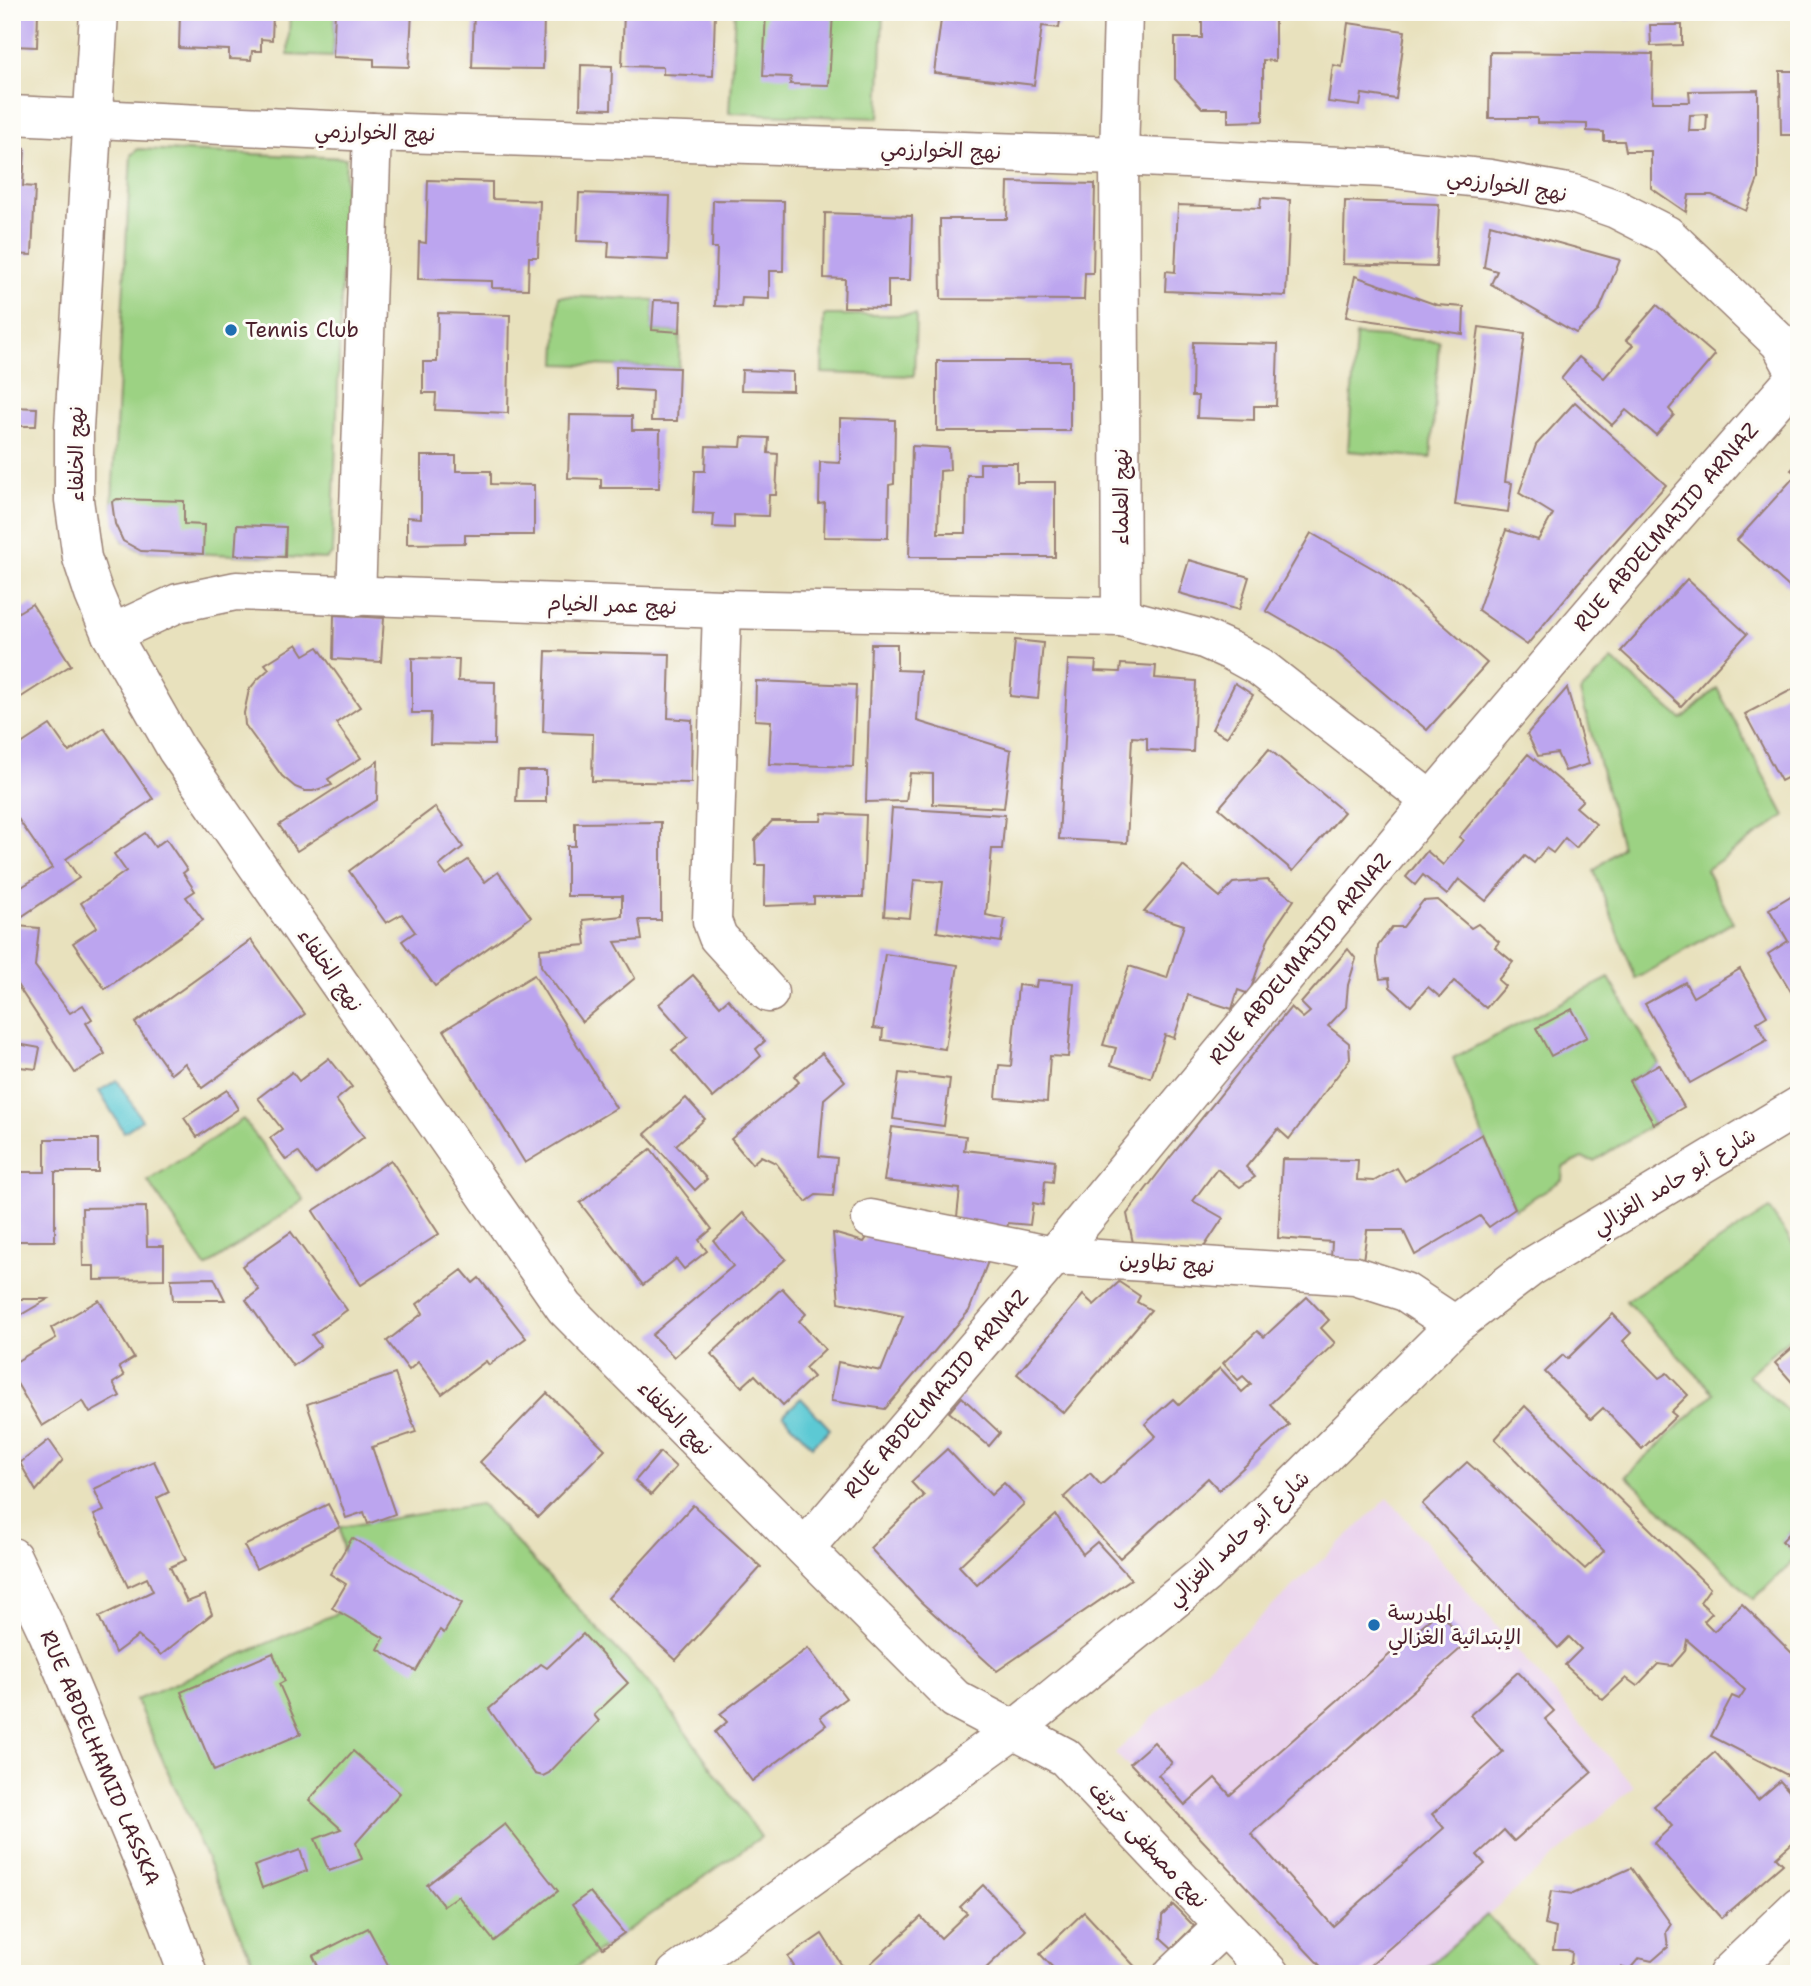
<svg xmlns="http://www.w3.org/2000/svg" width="1811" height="1986" viewBox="0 0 1811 1986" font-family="'Shantell Sans','Playpen Sans Arabic',sans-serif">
  <rect width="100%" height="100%" fill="#fdfcf7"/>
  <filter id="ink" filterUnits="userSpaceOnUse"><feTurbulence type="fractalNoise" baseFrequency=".0143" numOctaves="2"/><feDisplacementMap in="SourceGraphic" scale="14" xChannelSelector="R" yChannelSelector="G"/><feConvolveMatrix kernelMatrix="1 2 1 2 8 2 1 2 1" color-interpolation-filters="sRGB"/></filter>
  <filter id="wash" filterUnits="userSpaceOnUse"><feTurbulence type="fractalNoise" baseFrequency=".00686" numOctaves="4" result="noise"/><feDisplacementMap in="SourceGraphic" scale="28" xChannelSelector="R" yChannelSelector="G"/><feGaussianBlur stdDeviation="1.57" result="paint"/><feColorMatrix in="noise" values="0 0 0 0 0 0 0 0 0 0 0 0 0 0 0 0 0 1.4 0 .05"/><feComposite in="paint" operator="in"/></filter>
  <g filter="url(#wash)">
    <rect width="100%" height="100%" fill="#e8e1bd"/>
    <path fill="#e9d1ed" d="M1388 1498 1634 1787 1420 1974H1324L1115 1753Z"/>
    <g fill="#9cd283" stroke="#737857" stroke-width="2">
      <path d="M290 12H335L333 57 288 55Z"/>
      <path d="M735 12H883L879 118 729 113Z"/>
      <path d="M138 149 346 158 332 554 326 559 141 551 123 541 112 502 131 155Z"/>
      <path d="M559 296 654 300 652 330 680 332 679 368 556 364Z"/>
      <path d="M824 315H916L914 376 822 373Z"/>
      <path d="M1356 335 1439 341 1431 458 1348 451Z"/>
      <path d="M1612 660 1682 719 1717 688 1785 816 1706 870 1733 922 1636 979 1594 871 1622 847 1580 692Z"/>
      <path d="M1609 978 1659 1064 1629 1081 1654 1124 1594 1161 1582 1158 1563 1167 1562 1180 1515 1209 1482 1134 1453 1058Z"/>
      <path d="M243 1119 304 1200 206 1267 148 1181Z"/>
      <path d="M1769 1209 1799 1253V1330L1748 1375 1799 1422V1523L1782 1541 1797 1557 1754 1599 1626 1476 1714 1393 1626 1301Z"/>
      <path d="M480 1504 658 1693 761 1837 566 1974H258L136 1700 349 1608 340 1527Z"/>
      <path d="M1487 1915 1544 1974H1420Z"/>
    </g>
    <g fill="#5cc9d4" stroke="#537480" stroke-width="2">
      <path d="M117 1080 142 1120 124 1132 99 1091Z"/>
      <path d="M801 1398 830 1429 812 1446 783 1415Z"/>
    </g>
    <g id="blocks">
      <g fill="#bca5ef" fill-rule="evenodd">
        <path d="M12 12H38L37 47 12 46Z"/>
        <path d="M180 12H273L272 40 261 39V51H252L251 60 229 59V50L179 48Z"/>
        <path d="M335 12H412L409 67 374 66V59L333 57Z"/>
        <path d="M474 12H544L543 69 472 68Z"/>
        <path d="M624 12H715L713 76 663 74V67L622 66Z"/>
        <path d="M766 12H833L829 85 790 84 791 77 763 76Z"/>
        <path d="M942 12H1061L1059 28 1042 26 1034 85 934 73Z"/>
        <path d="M1202 12H1275V61L1263 60V121L1228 122V108H1202L1175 79V38H1202Z"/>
        <path d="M1624 12H1650L1651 19H1624Z"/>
        <path d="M1348 23 1405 31 1396 99 1362 94 1360 106 1328 102 1333 65 1342 67Z"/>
        <path d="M1650 25H1682V45L1651 46Z"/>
        <path d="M1490 52 1653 54 1652 102H1690L1689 91 1758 90V179L1746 211 1712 195H1689L1686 212 1651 188V151H1626L1624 141H1604V132L1587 131V124L1537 123V118H1489ZM1707 114 1706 131H1689L1690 115Z"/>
        <path d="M581 65 612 66 611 109 580 108Z"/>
        <path d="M1780 71H1799V135H1781Z"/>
        <path d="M12 147 25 148 23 186 35 187 32 255 12 254Z"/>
        <path d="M428 180 492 182V199L540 201 538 257H529L528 289 492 288V281L418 279 419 242 426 243Z"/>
        <path d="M1008 182 1095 184 1093 273H1085L1084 300 941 299 940 219H1007Z"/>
        <path d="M579 193 670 196 668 260 608 257 609 242 577 241Z"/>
        <path d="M1261 198 1290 200 1286 296 1165 291 1166 271 1175 272 1178 205 1260 208Z"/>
        <path d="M713 200 784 201 783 271H769V299L742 298 741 307 715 306 717 248H712Z"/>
        <path d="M1345 201 1439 204 1436 267 1343 264Z"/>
        <path d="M825 213 912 216 910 280H888V308L844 307 845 279 824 278Z"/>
        <path d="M1490 224 1620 260 1599 311 1576 333 1491 284 1497 271 1484 267Z"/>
        <path d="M1355 276 1437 305 1464 307 1463 334 1346 317Z"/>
        <path d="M654 300 681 301 680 332 652 330Z"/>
        <path d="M1657 305 1715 355 1669 409 1674 415 1656 435 1626 410 1612 425 1561 379 1579 357 1604 378 1633 345 1626 340Z"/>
        <path d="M438 313 510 315 508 413 435 410 436 393H423V362H437Z"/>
        <path d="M1479 327 1525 333 1505 482 1512 483 1508 512 1455 505Z"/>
        <path d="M1193 342 1278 344 1276 406H1254V420L1197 418 1198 396H1192Z"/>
        <rect x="937" y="361" width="133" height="70"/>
        <path d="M616 366 679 368 677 421H651L652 391 616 389Z"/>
        <path d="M742 370 793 372V391L741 390Z"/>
        <path d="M1575 402 1666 485 1578 583 1527 645 1478 610 1506 530 1538 540 1553 514 1519 493 1536 445Z"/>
        <path d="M12 407 37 408 36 426H12Z"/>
        <path d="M570 415 632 416V430H660L659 488H601V479L568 478Z"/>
        <path d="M840 418 895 420 894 484 889 485 888 538 824 537 825 503 819 504 820 462 840 463Z"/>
        <path d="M742 437 769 438 768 453 778 454 776 495H769L768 516 734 515V528L713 527 714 514 693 513 695 471H705L706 446 741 447Z"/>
        <path d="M912 446 949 448 950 470 940 471 938 533H966L967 475H980V463H1017V482H1055V557H909Z"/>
        <path d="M421 456H456V471H491V484L534 485V535H465V543L407 544V517L421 518Z"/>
        <path d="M1799 461V596L1737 540 1797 474 1791 470Z"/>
        <path d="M117 499 184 501V524L204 525 203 554 141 551 123 541 115 524 112 502Z"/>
        <path d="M237 525 286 527 285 557 235 555Z"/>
        <path d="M1311 533 1381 573 1427 610 1487 663 1427 730 1335 651 1266 611Z"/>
        <path d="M1189 560 1249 577 1239 610 1179 593Z"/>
        <path d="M1687 579 1747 634 1681 706 1621 651Z"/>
        <path d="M32 604 71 665 12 703V616Z"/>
        <path d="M334 615 384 618 381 662 333 659Z"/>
        <path d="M1015 640 1043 643 1038 699 1010 696Z"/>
        <path d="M297 644 304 655 318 647 360 707 336 723 361 758 328 779 332 785 313 791H305L295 787 282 776 245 725 244 713 249 690 257 680 269 669 265 664Z"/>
        <path d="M871 644H897V670L920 671 917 721 1011 750 1004 808 933 804V774L910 773 906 801 866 802Z"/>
        <path d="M546 651 670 654 668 718 692 720 691 783 592 781 593 734 543 732Z"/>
        <path d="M412 658 459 659 458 681 495 682 494 745 430 744 431 713H412Z"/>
        <path d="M1068 660 1096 661 1095 671 1120 672 1121 664 1156 666 1155 678 1196 681 1193 752 1147 750V738L1132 737 1127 843 1059 839Z"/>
        <path d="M756 681 856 685 853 767 769 764 771 721 755 720Z"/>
        <path d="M1235 683 1253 695 1227 737 1212 729Z"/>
        <path d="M1799 686V772L1781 781 1745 714Z"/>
        <path d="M1567 688 1589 764 1565 771 1557 753 1538 756 1527 734Z"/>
        <path d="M50 725 69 752 104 728 153 799 66 859 79 878 12 923V893L52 868 12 810V750Z"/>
        <path d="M1269 749 1344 812 1293 871 1219 808Z"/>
        <path d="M1528 754 1583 800 1576 807 1596 824 1576 848 1565 838 1553 853 1546 848 1534 863 1525 856 1486 901 1459 879 1447 895 1423 875 1415 885 1406 877 1427 851 1443 865 1463 840 1459 837Z"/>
        <path d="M378 761 377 800 297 851 279 825Z"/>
        <path d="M518 771H546V802H516Z"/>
        <path d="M435 807 463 847 439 866 446 875 468 860 485 882 498 872 531 917 435 986 402 941 415 932 402 914 386 923 349 871Z"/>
        <path d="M892 808 1005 815 1002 849H992L986 915 1005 919 1001 942 937 932 943 882 914 880 910 918 884 916Z"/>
        <path d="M822 813 866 815 863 897H814V904L764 906 765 865H756L755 840 772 821H821Z"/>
        <path d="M661 822V920H639L642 940 615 942 635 978 582 1022 541 966 540 949 586 945 583 920 622 916V896H567V846H575V823Z"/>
        <path d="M145 833 155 847 166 839 187 870 183 873 195 891 186 897 203 920 105 989 73 943 97 927 81 903 126 871 114 854Z"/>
        <path d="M1183 866 1220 897 1233 883 1267 880 1294 900 1269 937 1249 994 1238 990 1232 1009 1188 995 1174 1038 1165 1035 1151 1078 1111 1065 1116 1048 1103 1045 1129 966 1167 978 1184 925 1144 912Z"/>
        <path d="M1799 891V995L1795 998 1768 954 1788 941 1769 909Z"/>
        <path d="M1438 900 1471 928 1478 924 1499 942 1495 947 1513 962 1498 980 1505 986 1486 1008 1454 981 1440 997 1428 987 1411 1006 1390 987 1389 978 1380 979 1377 962 1378 946 1392 927H1403L1423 901Z"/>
        <path d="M17 926 39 928 35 966 70 1013 83 1005 92 1019 86 1023 105 1054 75 1073 12 977Z"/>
        <path d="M251 940 305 1014 202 1088 185 1063 171 1074 135 1023Z"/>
        <path d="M1348 949 1356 959 1348 985 1346 1007 1328 1026 1349 1043 1350 1059 1289 1139 1278 1129 1246 1167 1255 1177 1240 1187 1217 1169 1193 1201 1223 1218 1202 1250 1133 1243 1127 1214 1172 1155 1291 1007 1303 1018 1310 1012 1301 1003Z"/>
        <path d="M885 954 958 965 945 1049 882 1040 883 1029 873 1028Z"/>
        <path d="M1740 969 1767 1016 1757 1022 1767 1040 1690 1083 1645 1004 1685 982 1693 997Z"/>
        <path d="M534 975 616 1108 525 1163 444 1030Z"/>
        <path d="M693 975 720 1006 728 999 765 1041 756 1049 761 1056 713 1098 672 1050 688 1037 659 1004Z"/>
        <path d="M1037 980 1074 983 1068 1057 1050 1056 1047 1102 996 1098 999 1065 1011 1066 1018 985 1036 987Z"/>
        <path d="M1572 1009 1587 1037 1551 1056 1536 1028Z"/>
        <path d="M12 1043 40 1048 36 1069 12 1066Z"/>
        <path d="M822 1053 845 1081 824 1099 819 1156 837 1158 833 1196 816 1195 806 1202 776 1163 761 1156 752 1164 731 1139 799 1082 794 1076Z"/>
        <path d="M329 1058 352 1087 336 1100 364 1137 315 1174 298 1152 286 1160 270 1138 282 1129 258 1098 292 1072 299 1081Z"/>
        <path d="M1659 1064 1684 1107 1654 1124 1629 1081Z"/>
        <path d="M899 1073 950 1079 944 1126 893 1119Z"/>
        <path d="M227 1090 238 1109 197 1137 184 1118Z"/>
        <path d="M686 1098 705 1119 676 1145 707 1179 695 1190 645 1134Z"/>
        <path d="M892 1127 966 1136 964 1150 1055 1160 1053 1182 1045 1181 1043 1205 1033 1203 1030 1225 1008 1223 1007 1232 956 1226 960 1189 884 1181Z"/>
        <path d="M1482 1134 1515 1209 1489 1227 1480 1216 1415 1255 1403 1230H1367L1363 1261 1331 1257 1332 1242 1278 1238 1282 1159 1358 1160 1357 1180 1374 1181 1397 1168 1405 1181Z"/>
        <path d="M45 1139H98V1172H55V1241H12V1172H45Z"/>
        <path d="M651 1149 712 1229 699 1240 707 1251 684 1269 676 1259 643 1285 580 1203Z"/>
        <path d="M391 1160 439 1234 361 1285 313 1211Z"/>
        <path d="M146 1207 147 1246H164V1279L94 1280V1266H83L82 1208Z"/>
        <path d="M743 1213 786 1259 674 1357 652 1335 733 1266 714 1241Z"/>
        <path d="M291 1232 347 1310 312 1335 320 1346 293 1366 246 1300 259 1290 242 1266Z"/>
        <path d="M833 1233 864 1242 870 1233 990 1256 969 1311 885 1409 831 1401 838 1362 881 1371 903 1316 839 1302Z"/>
        <path d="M462 1270 473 1283 479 1278 526 1338 489 1365 486 1361 442 1394 418 1362 409 1370 387 1341 423 1313 417 1304Z"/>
        <path d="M214 1278 225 1300H173L171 1279Z"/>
        <path d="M1119 1282 1140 1296 1137 1302 1151 1310 1064 1413 1017 1374 1083 1295 1094 1305Z"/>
        <path d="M782 1288 806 1314 799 1321 825 1349 805 1368 813 1377 783 1405 755 1375 742 1387 711 1354Z"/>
        <path d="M1307 1297 1329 1320 1321 1328 1335 1343 1270 1404 1289 1425 1219 1490 1208 1478 1120 1558 1064 1497 1090 1473 1101 1485 1156 1436 1145 1424 1173 1399 1179 1405 1220 1368 1242 1392 1251 1384 1243 1376 1238 1380 1223 1363 1257 1331 1264 1337Z"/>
        <path d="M12 1299H48L12 1320Z"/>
        <path d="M99 1300 134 1358 119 1367 124 1376 113 1383 120 1396 90 1413 83 1401 42 1426 12 1375V1364L56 1338 51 1328Z"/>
        <path d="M1613 1314 1631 1333 1623 1341 1659 1378 1667 1373 1688 1395 1671 1412 1676 1416 1642 1449 1603 1408 1591 1419 1545 1372 1563 1355 1567 1359Z"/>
        <path d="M1799 1342V1390L1775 1363Z"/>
        <path d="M395 1374 416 1432 372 1447 395 1514 368 1524 364 1512 346 1518 307 1404Z"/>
        <path d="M547 1393 605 1449 538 1517 480 1462Z"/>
        <path d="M962 1397 1000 1433 989 1446 949 1412Z"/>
        <path d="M1525 1406 1710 1588 1700 1602 1712 1613 1704 1621 1714 1631 1742 1604 1799 1660V1781L1711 1736 1732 1696 1739 1699 1745 1690 1687 1640 1685 1651 1672 1666 1658 1664 1637 1686 1626 1678 1603 1700 1565 1665 1581 1649 1569 1637 1558 1648 1422 1504 1467 1462 1585 1569 1604 1551 1495 1439Z"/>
        <path d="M49 1440 63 1460 36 1491 20 1463Z"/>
        <path d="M947 1449 991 1495 1004 1483 1024 1504 959 1566 977 1585 1056 1515 1083 1554 1097 1542 1131 1579 997 1671 921 1602 870 1548 924 1496 911 1482Z"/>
        <path d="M660 1452 676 1467 651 1495 635 1481Z"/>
        <path d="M154 1461 169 1492 157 1498 186 1560 170 1567 187 1602 205 1595 212 1614 161 1655 138 1636 115 1653 99 1617 153 1591 147 1578 128 1587 94 1515 104 1511 94 1489Z"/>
        <path d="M328 1504 340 1527 256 1569 244 1546Z"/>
        <path d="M693 1505 761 1567 676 1660 608 1598Z"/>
        <path d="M1799 1523V1555L1797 1557 1782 1541Z"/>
        <path d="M352 1538 462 1603 444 1633 440 1630 416 1671 378 1649 384 1638 332 1608 346 1584 330 1574Z"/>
        <path d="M1439 1611 1467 1643 1251 1834 1333 1926 1444 1828 1432 1814 1503 1752 1470 1715 1518 1672 1554 1711 1545 1719 1592 1772 1514 1841 1504 1830 1477 1855 1485 1864 1360 1974H1328L1130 1763 1154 1742 1172 1763 1158 1775 1185 1805 1215 1778 1230 1795Z"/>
        <path d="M583 1634 628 1683 594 1715 599 1721 549 1773 543 1776 535 1774 489 1709 541 1664 547 1668Z"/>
        <path d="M808 1648 846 1698 820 1717 826 1725 752 1781 715 1732 727 1722 720 1714Z"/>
        <path d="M273 1653 285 1681 279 1684 301 1734 214 1771 181 1692Z"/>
        <path d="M353 1751 400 1793 356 1843 362 1859 329 1871 315 1839 341 1829 309 1800Z"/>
        <path d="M1715 1752 1758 1800 1780 1781 1799 1802V1826L1795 1830 1799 1833V1837L1776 1857 1783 1864 1721 1918 1654 1843 1672 1826 1654 1806Z"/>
        <path d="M505 1824 558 1891 494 1941 458 1896 444 1906 427 1885Z"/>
        <path d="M300 1850 307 1871 262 1888 254 1866Z"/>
        <path d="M1631 1868 1671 1924 1666 1932 1668 1947 1652 1961 1639 1958 1629 1970 1621 1967 1620 1974H1567L1564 1972 1571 1963 1572 1952 1567 1950H1553L1556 1928 1545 1925 1551 1891 1573 1894Z"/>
        <path d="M983 1885 1026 1930 980 1974H881L871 1963 921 1917 941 1938 967 1913 960 1907Z"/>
        <path d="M590 1892 624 1933 603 1948 572 1905Z"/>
        <path d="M1173 1905 1194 1926 1172 1948 1161 1938 1162 1916Z"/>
        <path d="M1084 1912 1142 1974H1059L1040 1954Z"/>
        <path d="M368 1928 393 1974H322L313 1956Z"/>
        <path d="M822 1934 844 1969 837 1974H799L788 1957Z"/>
      </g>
    </g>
  </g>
  <g filter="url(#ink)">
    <use href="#blocks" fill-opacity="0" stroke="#998074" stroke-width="2"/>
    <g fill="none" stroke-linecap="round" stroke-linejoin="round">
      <g stroke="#998074" stroke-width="41">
        <g id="minor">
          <path d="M99 12 74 428V500L82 558 94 594 111 634 177 750 565 1308 955 1699 1065 1757 1270 1974"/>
          <path d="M12 115 372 132 1119 156 1386 168 1490 179 1573 194 1616 209 1667 235 1780 343 1799 378"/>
          <path d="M356 597 372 132"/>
          <path d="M722 609 712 921 718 937 769 993"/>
          <path d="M1121 617 1119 156 1123 12"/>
          <path d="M111 634 178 603 236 591 722 609 1121 617 1204 639 1231 651 1260 667 1431 801"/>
          <path d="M871 1219 1054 1256 1355 1276 1405 1292 1455 1325"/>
          <path d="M805 1548 1054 1256 1431 801 1648 547 1799 374"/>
          <path d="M1173 1974 1224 1926"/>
          <path d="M1728 1974 1799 1906"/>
        </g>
      </g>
      <g stroke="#998074" stroke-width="41">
        <g id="secondary">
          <path d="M12 1557 48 1633 169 1922 188 1974"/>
          <path d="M676 1974 1014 1730 1205 1574 1455 1325 1531 1267 1799 1106"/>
        </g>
      </g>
      <use href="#minor" stroke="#fff" stroke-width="38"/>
      <use href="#secondary" stroke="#fff" stroke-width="38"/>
    </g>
  </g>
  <g fill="#1f6fb2" stroke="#fdfcf7" stroke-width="2.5">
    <circle cx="231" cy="330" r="7"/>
    <circle cx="1374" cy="1625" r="7"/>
  </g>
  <g text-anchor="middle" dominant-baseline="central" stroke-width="6" stroke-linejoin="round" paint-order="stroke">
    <g font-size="21" fill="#4a1f2b" stroke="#fdfcf7">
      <text transform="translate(375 132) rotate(2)">نهج الخوارزمي</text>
      <text transform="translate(941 150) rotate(2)">نهج الخوارزمي</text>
      <text transform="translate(1507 185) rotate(9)">نهج الخوارزمي</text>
      <text transform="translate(76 454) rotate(-90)">نهج الخلفاء</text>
      <text transform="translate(1121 497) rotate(-90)">نهج العلماء</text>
      <text transform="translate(1666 527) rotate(-49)">RUE ABDELMAJID ARNAZ</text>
      <text transform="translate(612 605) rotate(2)">نهج عمر الخيام</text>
      <text transform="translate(1300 959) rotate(-50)">RUE ABDELMAJID ARNAZ</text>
      <text transform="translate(330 970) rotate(55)">نهج الخلفاء</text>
      <text transform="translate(1674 1181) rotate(-31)">شارع أبو حامد الغزالي</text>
      <text transform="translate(1167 1263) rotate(4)">نهج تطاوين</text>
      <text transform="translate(936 1394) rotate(-49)">RUE ABDELMAJID ARNAZ</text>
      <text transform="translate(675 1418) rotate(45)">نهج الخلفاء</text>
      <text transform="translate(1238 1538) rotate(-43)">شارع أبو حامد الغزالي</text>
      <text transform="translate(100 1758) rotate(67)">RUE ABDELHAMID LASSKA</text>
      <text transform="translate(1148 1845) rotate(47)">نهج مصطفى خريّف</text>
    </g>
    <g font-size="21" fill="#4a1f2b" stroke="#fdfcf7" text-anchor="start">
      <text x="245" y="330">Tennis Club</text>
      <text x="1388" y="1613">المدرسة<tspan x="1388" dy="24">الإبتدائية الغزالي</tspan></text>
    </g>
  </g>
  <rect width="1811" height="1986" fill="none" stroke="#fdfcf7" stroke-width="42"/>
</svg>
